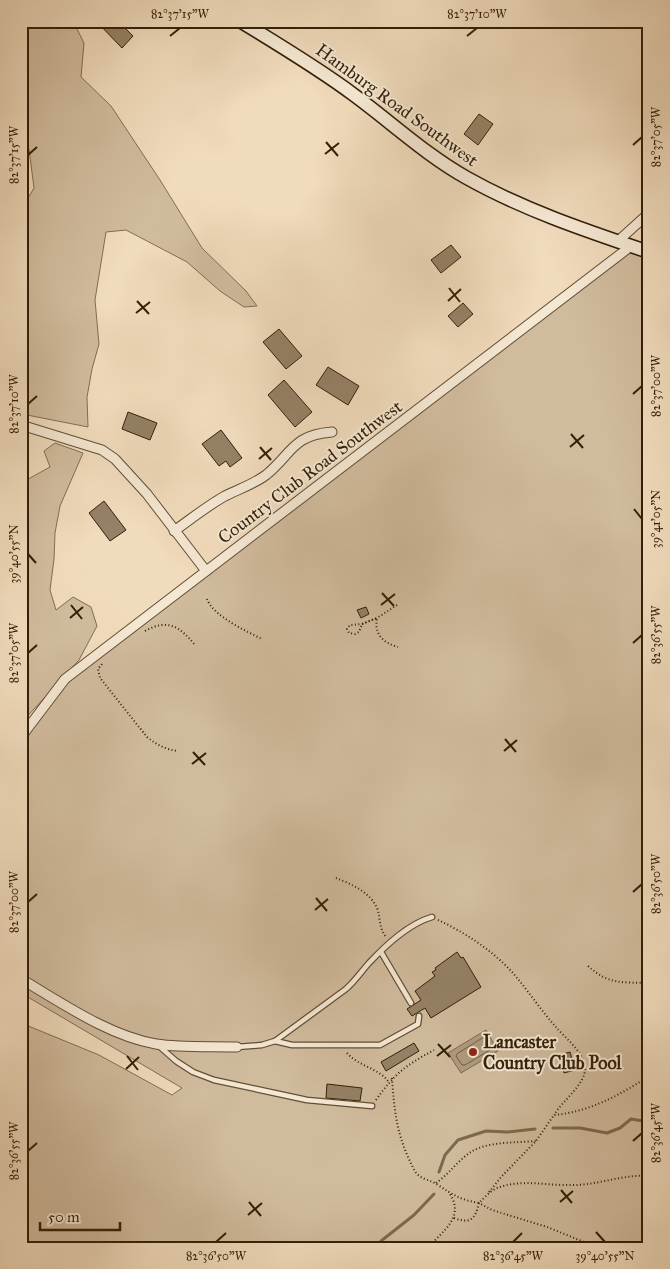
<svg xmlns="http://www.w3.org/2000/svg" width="670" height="1269" viewBox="0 0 670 1269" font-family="'IM FELL Great Primer',serif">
  <rect width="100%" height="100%" fill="#f0dbbc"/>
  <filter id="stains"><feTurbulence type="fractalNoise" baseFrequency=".004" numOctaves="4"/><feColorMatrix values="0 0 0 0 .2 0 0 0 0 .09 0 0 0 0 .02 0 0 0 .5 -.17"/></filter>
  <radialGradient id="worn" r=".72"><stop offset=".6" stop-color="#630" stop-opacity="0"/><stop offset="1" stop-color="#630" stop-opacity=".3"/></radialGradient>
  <g fill="#d0bb9d" stroke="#816d52">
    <path d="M30 21H73L84 43 81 77 111 106 160 180 202 248 246 291 257 306 244 307 220 291 187 262 126 230 106 232 95 300 99 344 92 369 87 397 88 427 27 415 21 412V210L34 188 29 149 21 141V28Z"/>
    <path d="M631 246 649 252V1248H21V1023L99 1055 172 1095 182 1088 21 993V737L65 679Z"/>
    <path d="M55 443 83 453 60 506 55 533 54 559 50 590 56 610 73 597 91 607 97 626 79 660 23 721H21V483L50 467 44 451Z"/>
  </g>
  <path fill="#af9b7f" stroke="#7d694f" d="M486 1030 498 1051 461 1073 448 1053Z"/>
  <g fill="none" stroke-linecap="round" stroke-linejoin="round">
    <path stroke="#705d44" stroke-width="1" d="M483 1038 490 1047V1050L465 1065H462L456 1056 457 1054Z"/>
    <g stroke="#7d694f" stroke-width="3">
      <path d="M553 1128H580L607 1133 620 1128 631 1119 649 1122"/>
      <path d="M439 1172 445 1155 458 1140 486 1131 507 1132 535 1129"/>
      <path d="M375 1248 381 1241 414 1215 434 1194"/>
    </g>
  </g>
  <g fill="#958166" stroke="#321f08">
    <path d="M96 21H118L133 36 122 48Z"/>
    <path d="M479 114 493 124 478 145 464 134Z"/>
    <path d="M451 245 461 257 441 273 431 260Z"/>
    <path d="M463 303 473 314 458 327 448 316Z"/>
    <path d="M279 329 302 356 286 369 263 342Z"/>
    <path d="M328 367 359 386 348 405 316 385Z"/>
    <path d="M284 380 312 412 295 427 268 395Z"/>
    <path d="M128 412 157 423 150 440 122 429Z"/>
    <path d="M221 430 242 458 230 467 226 461 219 466 202 444Z"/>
    <path d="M104 501 126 530 110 541 89 513Z"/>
    <path d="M366 607 369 614 361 618 357 610Z"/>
    <path d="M457 952 461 958 463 957 481 987 431 1018 425 1008 412 1016 407 1009 421 1000 415 991 435 976 432 972 436 970 435 968Z"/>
    <path d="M414 1043 419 1051 386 1071 381 1062Z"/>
    <path d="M570 1052 575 1070 564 1073 559 1055Z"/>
    <path d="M327 1084 362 1088 360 1101 326 1098Z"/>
  </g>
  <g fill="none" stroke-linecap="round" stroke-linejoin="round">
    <g stroke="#624e35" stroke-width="7">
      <g id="lane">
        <path d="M381 952 411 1003"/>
        <path d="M275 1041 292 1045H380L418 1024 419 1016"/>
        <path d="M159 1046 176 1061 193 1072 214 1080 307 1100 372 1106"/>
        <path d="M237 1047 262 1045 275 1041 346 989C355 981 361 972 369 963 386 945 408 924 432 917"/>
      </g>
    </g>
    <g stroke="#624e35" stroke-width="11">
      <g id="street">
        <path d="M617 242 649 213"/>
        <path d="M21 425 102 450 115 459 147 494 206 571"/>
        <path d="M174 531C191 519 207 506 225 496 239 489 254 484 266 475 292 454 292 435 332 432"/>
        <path d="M21 737 65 679 631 246"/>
        <path d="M21 979C62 1003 109 1036 156 1044 183 1048 211 1046 237 1047"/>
      </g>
    </g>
    <g stroke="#321f08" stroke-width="15">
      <path id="secondary" d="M240 21C279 45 318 68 354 95 392 123 426 155 467 178 524 210 587 231 649 252"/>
    </g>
    <g stroke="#321f08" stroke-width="2" stroke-dasharray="1 2.5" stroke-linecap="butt">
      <path d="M207 599C213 616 246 631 262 639"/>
      <path d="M397 605 377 618 362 624 359 632 355 634 349 633 347 629 350 625 362 624 377 618C374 634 383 643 398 647"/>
      <path d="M145 631C168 618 180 627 195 645"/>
      <path d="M102 664 98 669 100 678 147 737C157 745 165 749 177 751"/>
      <path d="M336 878C351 884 370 892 377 908 381 919 378 926 386 937"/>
      <path d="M438 920C464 932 492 950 512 972 527 989 540 1009 555 1026 565 1038 584 1052 585 1068 586 1084 562 1101 554 1115"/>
      <path d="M588 966C609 985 622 982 649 983"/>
      <path d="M347 1053C358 1066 378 1068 388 1081"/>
      <path d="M392 1078C394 1107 396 1130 408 1157 411 1163 413 1169 417 1174 423 1180 431 1180 438 1185 453 1195 461 1200 479 1203 485 1197 492 1189 500 1187 523 1179 550 1186 573 1185 598 1185 624 1174 649 1176"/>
      <path d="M376 1100C395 1073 405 1066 434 1050"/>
      <path d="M436 1183C448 1175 456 1163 468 1154 484 1141 516 1143 536 1141"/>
      <path d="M489 1192 502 1176 536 1141 554 1115C589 1112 620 1095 649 1076"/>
      <path d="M454 1218C470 1224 475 1220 479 1203L492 1210 547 1227 599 1248"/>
      <path d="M428 1248C442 1231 465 1218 450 1194"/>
    </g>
    <use href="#lane" stroke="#f5e8d3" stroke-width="4.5"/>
    <use href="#street" stroke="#f5e8d3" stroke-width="9"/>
    <use href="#secondary" stroke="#f5e8d3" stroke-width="12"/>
  </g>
  <path fill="none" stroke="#321f08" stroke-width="2" d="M170 36 180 28M467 36 477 28M326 142 338 156M633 145 642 137M325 154 339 143M28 155 37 147M449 288 460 302M137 301 149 314M448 301 461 289M136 313 150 302M633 394 642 386M28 404 37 396M571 434 583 448M260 447 271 460M570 447 584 435M259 459 272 448M634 509 642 519M28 554 36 563M382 593 394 606M71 605 82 619M381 605 395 594M70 618 83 607M633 643 642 635M28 653 37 645M505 739 516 752M504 751 517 740M193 752 205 765M192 764 206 753M633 892 642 884M316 898 327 911M28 902 37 894M315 910 328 899M438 1044 450 1057M127 1056 138 1070M437 1056 451 1045M126 1069 139 1057M633 1141 642 1133M28 1151 37 1143M561 1190 572 1203M249 1202 261 1216M560 1202 573 1191M248 1215 262 1203M596 1232 605 1242M216 1242 226 1233M513 1242 522 1233"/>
  <circle fill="#8f2418" stroke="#f5e8d3" stroke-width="2" cx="473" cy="1052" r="5"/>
  <g text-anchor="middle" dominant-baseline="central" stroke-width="4" stroke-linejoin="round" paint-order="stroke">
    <g font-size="18" fill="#321f08" stroke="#f5e8d3">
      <text transform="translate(397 105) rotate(36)">Hamburg Road Southwest</text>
      <text transform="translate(310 472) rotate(-37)">Country Club Road Southwest</text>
    </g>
    <g font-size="18" font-weight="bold" fill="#321f08" stroke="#f5e8d3" text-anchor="start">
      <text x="483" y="1042">Lancaster<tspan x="483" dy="21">Country Club Pool</tspan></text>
    </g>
  </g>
  <rect width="670" height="1269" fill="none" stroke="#f0dbbc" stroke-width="55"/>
  <path d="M40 1222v8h80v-8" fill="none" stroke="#321f08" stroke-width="2.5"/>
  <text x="48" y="1222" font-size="15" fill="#321f08" stroke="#f5e8d3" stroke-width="4" paint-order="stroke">50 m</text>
  <rect x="28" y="28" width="614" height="1214" fill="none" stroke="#321f08" stroke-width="2"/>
  <g font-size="12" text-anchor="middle" fill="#321f08">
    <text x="180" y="18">82°37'15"W</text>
    <text x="477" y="18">82°37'10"W</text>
    <text transform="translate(656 137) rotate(-90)" y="4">82°37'05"W</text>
    <text transform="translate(14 155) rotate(-90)" y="4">82°37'15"W</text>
    <text transform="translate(656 386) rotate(-90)" y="4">82°37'00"W</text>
    <text transform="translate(14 404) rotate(-90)" y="4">82°37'10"W</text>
    <text transform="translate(656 519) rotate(-90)" y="4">39°41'05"N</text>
    <text transform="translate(14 554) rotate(-90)" y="4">39°40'55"N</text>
    <text transform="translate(656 635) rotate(-90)" y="4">82°36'55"W</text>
    <text transform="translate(14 653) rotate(-90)" y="4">82°37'05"W</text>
    <text transform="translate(656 884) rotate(-90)" y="4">82°36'50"W</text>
    <text transform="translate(14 902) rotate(-90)" y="4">82°37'00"W</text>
    <text transform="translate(656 1133) rotate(-90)" y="4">82°36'45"W</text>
    <text transform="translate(14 1151) rotate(-90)" y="4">82°36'55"W</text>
    <text x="216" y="1260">82°36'50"W</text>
    <text x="513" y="1260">82°36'45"W</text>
    <text x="605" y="1260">39°40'55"N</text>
  </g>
  <rect width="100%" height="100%" filter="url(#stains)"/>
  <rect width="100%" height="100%" fill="url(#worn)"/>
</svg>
